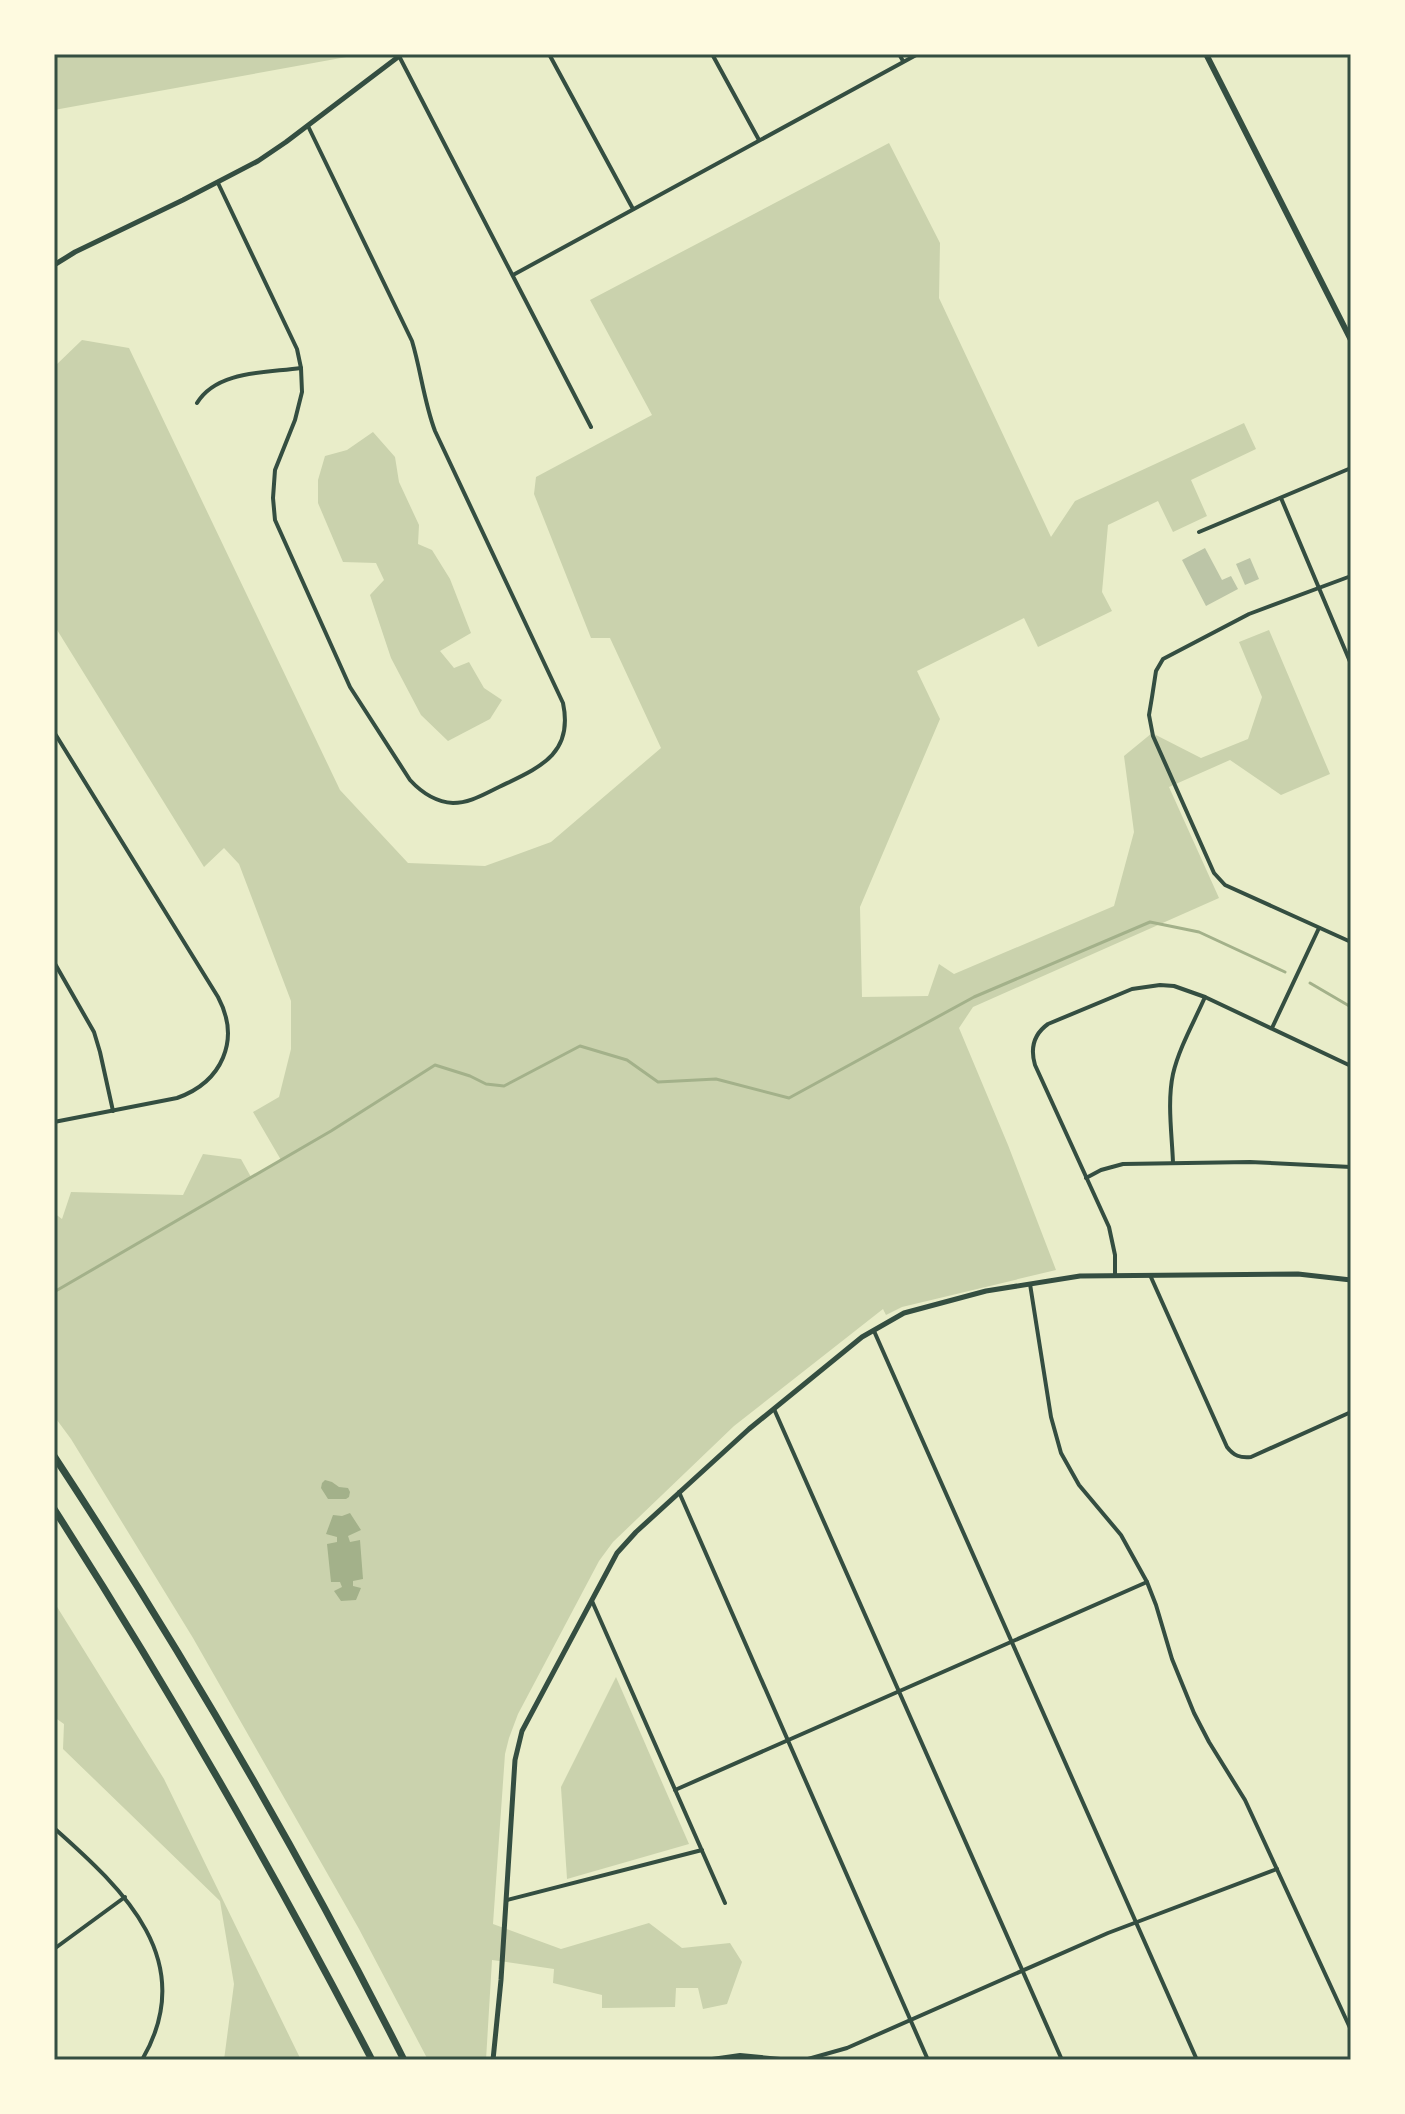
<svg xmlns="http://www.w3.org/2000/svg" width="1405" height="2114" viewBox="0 0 1405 2114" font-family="Literata,serif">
  <rect width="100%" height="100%" fill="#e9edc9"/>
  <g fill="#cad2ad">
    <path d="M54 54H363L54 110Z"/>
    <path d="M889 143 940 243 939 298 1051 537 1075 501 1244 423 1256 449 1191 480 1207 516 1173 532 1158 501 1108 525 1102 592 1112 611 1038 647 1024 618 917 671 940 719 860 907 862 997 928 996 939 964 954 974 1114 906 1134 832 1124 756 1152 733 1201 758 1248 739 1262 697 1239 642 1269 630 1330 774 1281 795 1230 760 1169 787 1219 898 973 1007 959 1028 1008 1145 1056 1270 902 1307 886 1315 883 1309 734 1426 613 1542 599 1561 518 1714 509 1738 505 1754 493 1924 561 1949 649 1923 682 1948 730 1943 742 1962 727 2004 703 2009 698 1988H676L675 2007 602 2008V1995L553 1983 554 1969 492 1960 486 2060H428L359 1929 193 1638 71 1439 54 1416V1213L62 1219 71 1192 183 1195 203 1154 241 1159 251 1177 281 1160 253 1112 279 1097 291 1049V1001L239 864 224 848 204 867 54 625V367L82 340 129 348 340 790 408 863 485 866 551 842 661 748 610 638H591L534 494 536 477 652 415 590 300Z"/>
    <path d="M373 432 395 457 399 482 419 525 418 544 432 550 450 579 471 633 440 651 454 668 469 662 484 688 502 700 490 719 448 741 421 715 391 658 370 595 384 580 376 563 343 562 318 503V480L325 456 347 450Z"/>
    <path d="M54 1602 164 1779 301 2060H224L234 1984 220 1901 63 1749 64 1724 54 1717Z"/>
    <path d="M616 1677 689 1844 567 1879 561 1787Z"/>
  </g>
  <g fill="#a3b18a">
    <path d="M325 1480 332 1482 339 1487 348 1488 350 1492 349 1497 346 1499H328L321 1488 322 1483Z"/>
    <path d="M350 1513 361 1530 348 1536 350 1542 360 1540 363 1579 353 1581V1586L361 1588 356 1600 341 1601 334 1591 342 1587 340 1582H331L327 1544 337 1542V1537L326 1534 333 1515 342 1516Z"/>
  </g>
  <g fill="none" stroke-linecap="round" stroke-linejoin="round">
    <g stroke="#a3b18a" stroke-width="3">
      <path d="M1310 983 1351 1007"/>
      <path d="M54 1292 331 1131 435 1065 470 1076 486 1084 504 1086 580 1046 627 1060 658 1082 716 1079 789 1098 974 997 1150 922 1199 932 1285 972"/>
    </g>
  </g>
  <g fill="#bcc5a7">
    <path d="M1205 548 1222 580 1231 576 1238 589 1206 606 1182 560Z"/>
    <path d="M1250 558 1259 579 1245 585 1236 564Z"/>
  </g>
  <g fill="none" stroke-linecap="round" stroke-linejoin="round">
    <g stroke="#344e41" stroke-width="4">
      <path d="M549 54 633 209"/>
      <path d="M712 54 759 140"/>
      <path d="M899 54 903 61"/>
      <path d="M399 56 591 427"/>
      <path d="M218 183 297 349 301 368 302 392 295 420 275 470 273 498 275 520 350 687 410 780C422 793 435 802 453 803 470 803 484 794 499 787 538 768 574 755 563 703L435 431C424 402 421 371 412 341L308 126"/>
      <path d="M513 275 918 54"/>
      <path d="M197 403C217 370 267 373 301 368"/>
      <path d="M1281 498 1351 664"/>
      <path d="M1199 532 1351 468"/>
      <path d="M1351 576 1249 614 1163 659 1156 671 1152 697 1149 715 1153 736 1214 873 1225 885 1351 942"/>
      <path d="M54 732 218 997C241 1040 222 1082 177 1098L54 1122"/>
      <path d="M54 962 94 1032 100 1052 113 1111"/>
      <path d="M1272 1028 1319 928"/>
      <path d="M1173 1163C1172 1135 1167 1102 1173 1074 1179 1048 1194 1022 1205 997"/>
      <path d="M1086 1178 1101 1170 1123 1164 1250 1162 1351 1167"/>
      <path d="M1115 1275V1255L1109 1227 1035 1065C1030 1048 1034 1034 1048 1024L1132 989 1160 985 1174 986 1205 997 1351 1066"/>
      <path d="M1150 1275 1227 1447C1234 1456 1240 1458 1251 1457L1351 1412"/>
      <path d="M1030 1284 1051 1417 1061 1453 1079 1485 1121 1535 1147 1582 1156 1605 1172 1659 1194 1713 1209 1742 1245 1800 1351 2030"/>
      <path d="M874 1331 1197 2060"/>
      <path d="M774 1409 1062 2060"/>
      <path d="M679 1492 928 2060"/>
      <path d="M592 1601 725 1903"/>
      <path d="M675 1790 1147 1582"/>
      <path d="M54 1828C124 1890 200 1961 142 2060"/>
      <path d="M507 1900 702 1850"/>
      <path d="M54 1949 125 1897"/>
      <path d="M705 2060 740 2055 791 2060 808 2059 847 2048 1108 1933 1277 1869"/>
      <path d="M1349 2060 1351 2059"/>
    </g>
    <g stroke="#344e41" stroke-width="5">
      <path d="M54 265 75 252 183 200 258 161 286 142 402 54"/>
      <path d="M493 2060 501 1980 515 1760 522 1731 617 1553 636 1532 749 1429 862 1337 904 1313 986 1291 1080 1276 1298 1274 1351 1280"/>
    </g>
    <path stroke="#344e41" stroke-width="6" d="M1206 54 1351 340"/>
    <g stroke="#344e41" stroke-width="7">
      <path d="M54 1456C182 1651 299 1852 404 2060"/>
      <path d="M54 1509C169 1688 274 1872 372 2060"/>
    </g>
  </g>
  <rect width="1405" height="2114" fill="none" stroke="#fefae0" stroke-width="112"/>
  <rect x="56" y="56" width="1293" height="2002" fill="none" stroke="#344e41" stroke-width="3"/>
</svg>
